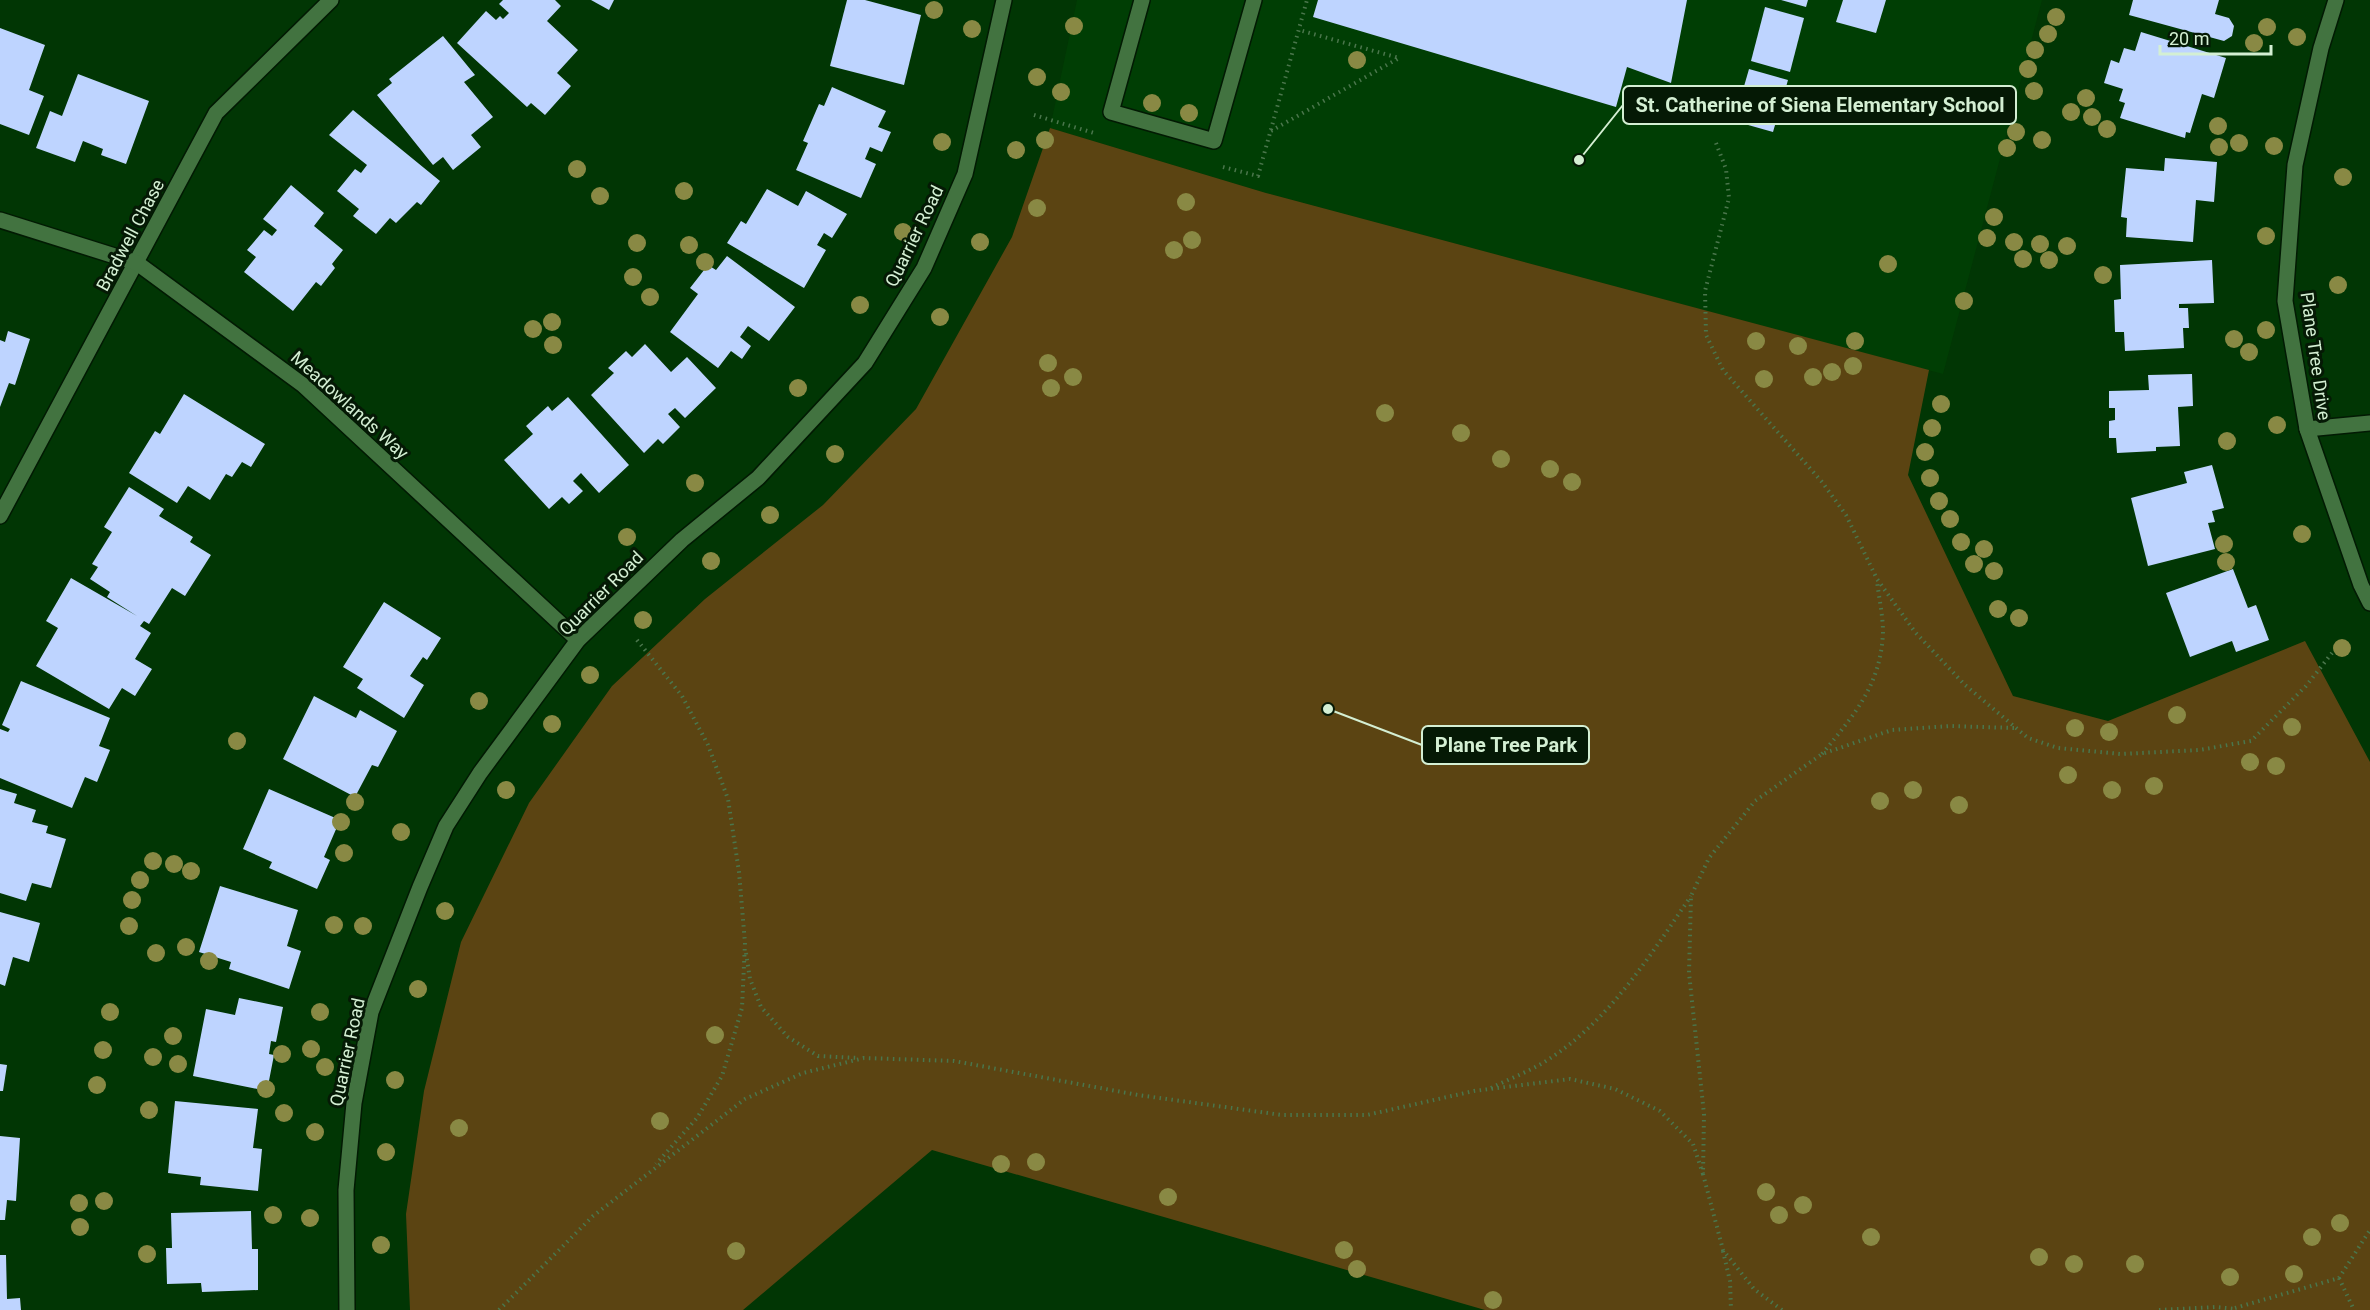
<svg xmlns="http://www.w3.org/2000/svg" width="2370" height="1310" viewBox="0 0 2370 1310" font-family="Roboto,sans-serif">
  <rect width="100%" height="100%" fill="#013604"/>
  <path fill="#003e04" d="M1077 0H2042L1943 374 1266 193 1050 128Z"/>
  <path fill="#5b4412" d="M1050 128 1266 193 1929 370 1908 475 2013 696 2108 721 2305 641 2370 762V1310H1485L932 1150 743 1310H410L406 1214 424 1091 461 942 529 803 612 686 705 599 823 505 916 409 1012 237Z"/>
  <g fill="#bed4ff">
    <path d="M503 0H555L561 6 547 21 578 50 557 73 571 86 545 115 531 103 527 107 457 43 486 11 496 20 500 16 503 19 509 13 499 4Z"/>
    <path d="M591 0H614L609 10Z"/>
    <path d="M847 0H865L921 15 904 85 830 66Z"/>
    <path d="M1318 0H1687L1671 83 1627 67 1616 107 1313 17Z"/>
    <path d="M1781 0H1808L1806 7Z"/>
    <path d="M1843 0H1886L1876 33 1836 22Z"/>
    <path d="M2133 0H2219L2215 14 2229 18 2234 26 2232 36 2224 41 2129 15Z"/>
    <path d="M1765 7 1804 18 1790 72 1751 61Z"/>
    <path d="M0 28 45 45 29 90 44 96 29 135 0 124Z"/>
    <path d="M2141 32 2226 58 2214 98 2202 94 2190 133 2186 132 2185 138 2120 118 2125 103 2119 101 2123 89 2104 83 2111 60 2119 63 2124 48 2135 51Z"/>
    <path d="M443 36 475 75 464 82 493 117 471 135 481 147 453 170 443 157 433 165 377 95 392 83 389 79Z"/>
    <path d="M1749 69 1788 80 1773 132 1734 121Z"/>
    <path d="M78 74 149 101 126 164 101 155 103 149 83 141 75 162 36 148 50 111 62 116Z"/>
    <path d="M832 87 886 111 878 127 891 132 882 152 870 147 865 159 876 164 861 198 796 170 808 143 803 141 819 104 824 106Z"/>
    <path d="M353 110 440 181 421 205 417 202 396 223 390 218 376 234 353 216 359 209 337 191 355 169 361 173 367 165 329 135Z"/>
    <path d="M2165 158 2217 162 2214 202 2196 200 2193 242 2126 237 2127 218 2121 217 2126 168 2164 171Z"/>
    <path d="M291 185 324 213 314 226 343 250 332 264 335 268 321 286 316 282 293 311 244 272 256 257 247 250 264 230 272 236 277 230 263 219Z"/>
    <path d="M767 189 798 206 806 191 847 214 832 238 824 233 817 245 826 250 804 288 727 243 741 221 746 224Z"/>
    <path d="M727 256 795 307 769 341 748 326 740 337 751 346 742 359 731 351 718 368 670 332 698 294 690 288 708 265 716 270Z"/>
    <path d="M2212 260 2214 303 2179 304V308H2188L2189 328H2183L2184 348 2125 351 2124 332H2115L2114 300 2121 299 2120 265Z"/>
    <path d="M8 331 30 339 15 385 9 383 0 407V340L5 342Z"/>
    <path d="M645 344 671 372 687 357 716 388 685 418 675 408 668 414 680 427 663 444 658 439 644 453 591 395 614 373 608 368 626 351 632 357Z"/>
    <path d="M2192 374 2193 406 2178 407 2180 446 2156 447V451L2117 453 2116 438H2109V421L2115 420V408H2109V391L2149 390 2148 375Z"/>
    <path d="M184 394 265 444 251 467 242 462 232 477 226 474 210 500 188 486 177 503 129 473 155 431 160 434Z"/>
    <path d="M568 397 629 465 599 493 581 473 573 481 583 491 569 504 562 497 549 509 504 460 533 434 526 426 548 406 552 411Z"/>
    <path d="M2212 465 2224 508 2212 511 2215 522 2208 523 2215 549 2148 566 2131 498 2187 483 2184 472Z"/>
    <path d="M129 487 164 509 159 516 193 537 190 542 211 555 185 596 172 588 149 624 144 621 140 626 151 633 135 659 152 669 135 696 122 688 109 709 36 666 58 628 46 621 71 578 137 616 107 597 110 592 90 579 98 567 92 564 112 532 104 527Z"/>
    <path d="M2233 569 2248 608 2256 605 2269 640 2236 652 2232 641 2190 657 2166 593Z"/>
    <path d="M384 602 441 638 427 660 423 657 410 676 424 685 404 718 357 688 363 679 343 667Z"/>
    <path d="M21 681 110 718 99 746 110 750 97 782 85 777 72 808 0 778V729L8 732 10 729 2 725Z"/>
    <path d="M314 696 356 718 360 710 397 731 378 767 372 765 355 797 283 759Z"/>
    <path d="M0 789 17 794 14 803 36 810 32 822 48 826 46 833 66 839 51 888 32 883 26 901 0 893Z"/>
    <path d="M269 789 340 820 324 857 330 860 317 889 269 868 272 862 243 849Z"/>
    <path d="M220 886 298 910 287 946 301 951 289 989 229 969 231 962 199 952Z"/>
    <path d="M0 912 40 923 29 962 13 957 5 986 0 984Z"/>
    <path d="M239 998 283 1007 276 1042 271 1041 269 1054 274 1055 267 1091 193 1076 206 1009 235 1015Z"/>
    <path d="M0 1064 7 1065 3 1091H0Z"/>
    <path d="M175 1101 258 1109 253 1148 262 1149 258 1191 200 1185 201 1177 168 1173Z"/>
    <path d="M0 1136 20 1138 16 1201 7 1200 5 1220H0Z"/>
    <path d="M251 1211 252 1249H258V1290L202 1292 201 1283 167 1284 166 1248H172L171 1213Z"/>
    <path d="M0 1255H6L7 1299 20 1298 21 1310H0Z"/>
  </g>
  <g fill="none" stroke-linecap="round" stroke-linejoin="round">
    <g stroke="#021a03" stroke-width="18">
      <path id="lane" d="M1142 0 1111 112 1214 141 1254 0"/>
    </g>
    <g stroke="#021a03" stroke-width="18">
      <g id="street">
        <path d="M2307 429 2370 423"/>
        <path d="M0 516 216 113 331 0"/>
      </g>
    </g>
    <g stroke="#021a03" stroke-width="18">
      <g id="secondary">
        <path d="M2336 0 2321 48 2295 165 2285 301 2307 429 2361 585 2370 603"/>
        <path d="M0 220 137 263 303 385 578 640"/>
        <path d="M347 1310 346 1190 354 1103 371 1012 420 887 446 826 480 773 578 640 682 540 758 478 865 363 924 268 965 174 1004 0"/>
      </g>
    </g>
    <g stroke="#4a764c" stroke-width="4" stroke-dasharray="1.5 4.5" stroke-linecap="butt">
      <path d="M1034 115 1094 133"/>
      <path d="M1271 131 1399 58 1299 30"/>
      <path d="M1716 143 1726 169 1729 198 1705 291 1706 335 1723 370 1822 482 1846 515 1877 579 1915 632 1965 685 2028 738 2058 748 2121 754 2199 750 2251 741 2306 686 2332 653"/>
      <path d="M1223 167 1258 176 1307 0"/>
      <path d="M637 640 682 696 708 745 728 799 739 872 745 943 742 1008 722 1076 697 1118 656 1164"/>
      <path d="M1822 754C1854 715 1881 685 1883 632 1883 616 1879 598 1877 581"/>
      <path d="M746 953 750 979 761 1007 788 1037 818 1056 858 1058"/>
      <path d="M1491 1088C1507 1080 1525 1073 1541 1064 1607 1025 1649 957 1691 896"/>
      <path d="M1723 1251 1730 1281 1731 1310"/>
      <path d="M2339 1278 2354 1310"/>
      <path d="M2235 1308 2339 1278 2370 1230"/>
      <path d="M499 1310 593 1216 745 1099 803 1073 864 1058 954 1061 1138 1095 1282 1115H1367L1474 1091 1570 1079 1615 1089 1660 1111 1693 1144 1703 1174"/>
      <path d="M1782 1310 1754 1289 1723 1250 1703 1174 1704 1114 1689 973 1691 896 1709 858 1755 801 1822 754 1892 730 1950 726 2014 728"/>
      <path d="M2159 1310 2216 1307 2236 1309"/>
    </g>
    <use href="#lane" stroke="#427340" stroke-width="15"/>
    <use href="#street" stroke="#427340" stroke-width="15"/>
    <use href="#secondary" stroke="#427340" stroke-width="15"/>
  </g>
  <g fill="#898944">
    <circle cx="934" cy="10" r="9"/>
    <circle cx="2056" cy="17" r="9"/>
    <circle cx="1074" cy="26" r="9"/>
    <circle cx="2267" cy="27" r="9"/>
    <circle cx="972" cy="29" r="9"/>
    <circle cx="2048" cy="34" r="9"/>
    <circle cx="2297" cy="37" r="9"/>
    <circle cx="2254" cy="43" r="9"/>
    <circle cx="2035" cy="50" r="9"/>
    <circle cx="1357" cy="60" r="9"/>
    <circle cx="2028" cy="69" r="9"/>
    <circle cx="1037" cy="77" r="9"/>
    <circle cx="2034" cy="91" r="9"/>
    <circle cx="1061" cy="92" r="9"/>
    <circle cx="2086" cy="98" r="9"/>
    <circle cx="1152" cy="103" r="9"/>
    <circle cx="2071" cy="112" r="9"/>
    <circle cx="1189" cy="113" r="9"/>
    <circle cx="2092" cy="117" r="9"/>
    <circle cx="2218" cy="126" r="9"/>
    <circle cx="2107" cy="129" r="9"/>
    <circle cx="2016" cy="132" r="9"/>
    <circle cx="1045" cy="140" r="9"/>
    <circle cx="2042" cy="140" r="9"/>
    <circle cx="942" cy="142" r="9"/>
    <circle cx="2239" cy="143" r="9"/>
    <circle cx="2274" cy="146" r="9"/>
    <circle cx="2219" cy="147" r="9"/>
    <circle cx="2007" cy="148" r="9"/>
    <circle cx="1016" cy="150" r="9"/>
    <circle cx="577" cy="169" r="9"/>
    <circle cx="2343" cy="177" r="9"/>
    <circle cx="684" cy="191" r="9"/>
    <circle cx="600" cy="196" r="9"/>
    <circle cx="1186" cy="202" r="9"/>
    <circle cx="1037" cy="208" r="9"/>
    <circle cx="1994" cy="217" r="9"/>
    <circle cx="903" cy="232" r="9"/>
    <circle cx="2266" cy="236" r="9"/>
    <circle cx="1987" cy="238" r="9"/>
    <circle cx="1192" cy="240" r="9"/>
    <circle cx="980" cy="242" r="9"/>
    <circle cx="2014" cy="242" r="9"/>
    <circle cx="637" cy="243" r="9"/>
    <circle cx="2040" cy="244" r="9"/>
    <circle cx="689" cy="245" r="9"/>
    <circle cx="2067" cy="246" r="9"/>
    <circle cx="1174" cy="250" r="9"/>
    <circle cx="2023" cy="259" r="9"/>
    <circle cx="2049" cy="260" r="9"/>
    <circle cx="705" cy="262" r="9"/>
    <circle cx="1888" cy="264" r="9"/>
    <circle cx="2103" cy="275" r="9"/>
    <circle cx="633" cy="277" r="9"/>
    <circle cx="2338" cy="285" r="9"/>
    <circle cx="650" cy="297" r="9"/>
    <circle cx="1964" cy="301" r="9"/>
    <circle cx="860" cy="305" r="9"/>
    <circle cx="940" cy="317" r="9"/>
    <circle cx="552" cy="322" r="9"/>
    <circle cx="533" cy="329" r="9"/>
    <circle cx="2266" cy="330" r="9"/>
    <circle cx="2234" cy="339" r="9"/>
    <circle cx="1756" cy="341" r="9"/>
    <circle cx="1855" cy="341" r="9"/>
    <circle cx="553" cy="345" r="9"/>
    <circle cx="1798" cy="346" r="9"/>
    <circle cx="2249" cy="352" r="9"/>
    <circle cx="1048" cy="363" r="9"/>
    <circle cx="1853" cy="366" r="9"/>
    <circle cx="1832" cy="372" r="9"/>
    <circle cx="1073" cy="377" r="9"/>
    <circle cx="1813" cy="377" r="9"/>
    <circle cx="1764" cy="379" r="9"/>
    <circle cx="798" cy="388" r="9"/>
    <circle cx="1051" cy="388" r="9"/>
    <circle cx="1941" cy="404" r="9"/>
    <circle cx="1385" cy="413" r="9"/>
    <circle cx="2277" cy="425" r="9"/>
    <circle cx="1932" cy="428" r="9"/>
    <circle cx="1461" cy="433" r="9"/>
    <circle cx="2227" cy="441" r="9"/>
    <circle cx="1925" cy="452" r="9"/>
    <circle cx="835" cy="454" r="9"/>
    <circle cx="1501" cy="459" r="9"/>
    <circle cx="1550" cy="469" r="9"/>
    <circle cx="1930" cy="478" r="9"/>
    <circle cx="1572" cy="482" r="9"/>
    <circle cx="695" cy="483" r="9"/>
    <circle cx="1939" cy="501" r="9"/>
    <circle cx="770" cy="515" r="9"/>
    <circle cx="1950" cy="519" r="9"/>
    <circle cx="2302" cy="534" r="9"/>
    <circle cx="627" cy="537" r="9"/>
    <circle cx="1961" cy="542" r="9"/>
    <circle cx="2224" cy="544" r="9"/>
    <circle cx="1984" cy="549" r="9"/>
    <circle cx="711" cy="561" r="9"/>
    <circle cx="2226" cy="562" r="9"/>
    <circle cx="1974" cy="564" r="9"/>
    <circle cx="1994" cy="571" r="9"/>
    <circle cx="1998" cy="609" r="9"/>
    <circle cx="2019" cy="618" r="9"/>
    <circle cx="643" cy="620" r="9"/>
    <circle cx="2342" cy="648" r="9"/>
    <circle cx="590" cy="675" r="9"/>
    <circle cx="479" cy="701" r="9"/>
    <circle cx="2177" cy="715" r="9"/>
    <circle cx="552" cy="724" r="9"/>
    <circle cx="2292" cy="727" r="9"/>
    <circle cx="2075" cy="728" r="9"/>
    <circle cx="2109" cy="732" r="9"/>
    <circle cx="237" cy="741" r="9"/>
    <circle cx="2250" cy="762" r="9"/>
    <circle cx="2276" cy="766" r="9"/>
    <circle cx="2068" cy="775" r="9"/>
    <circle cx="2154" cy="786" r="9"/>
    <circle cx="506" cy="790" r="9"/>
    <circle cx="1913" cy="790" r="9"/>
    <circle cx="2112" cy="790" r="9"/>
    <circle cx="1880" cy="801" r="9"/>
    <circle cx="355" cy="802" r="9"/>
    <circle cx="1959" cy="805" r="9"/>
    <circle cx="341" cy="822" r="9"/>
    <circle cx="401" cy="832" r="9"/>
    <circle cx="344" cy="853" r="9"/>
    <circle cx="153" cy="861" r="9"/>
    <circle cx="174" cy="864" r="9"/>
    <circle cx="191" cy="871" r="9"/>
    <circle cx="140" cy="880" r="9"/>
    <circle cx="132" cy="900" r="9"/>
    <circle cx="445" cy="911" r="9"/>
    <circle cx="334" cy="925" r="9"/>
    <circle cx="129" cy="926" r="9"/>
    <circle cx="363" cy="926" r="9"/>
    <circle cx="186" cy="947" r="9"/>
    <circle cx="156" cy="953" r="9"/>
    <circle cx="209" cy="961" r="9"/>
    <circle cx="418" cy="989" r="9"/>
    <circle cx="110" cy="1012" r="9"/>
    <circle cx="320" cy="1012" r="9"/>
    <circle cx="715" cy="1035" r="9"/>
    <circle cx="173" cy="1036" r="9"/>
    <circle cx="311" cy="1049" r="9"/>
    <circle cx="103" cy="1050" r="9"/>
    <circle cx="282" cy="1054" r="9"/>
    <circle cx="153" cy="1057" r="9"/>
    <circle cx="178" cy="1064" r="9"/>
    <circle cx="325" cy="1067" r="9"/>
    <circle cx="395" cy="1080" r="9"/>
    <circle cx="97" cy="1085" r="9"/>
    <circle cx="266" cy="1089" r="9"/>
    <circle cx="149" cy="1110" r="9"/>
    <circle cx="284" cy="1113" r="9"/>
    <circle cx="660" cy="1121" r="9"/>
    <circle cx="459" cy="1128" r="9"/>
    <circle cx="315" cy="1132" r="9"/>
    <circle cx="386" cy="1152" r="9"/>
    <circle cx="1036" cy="1162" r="9"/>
    <circle cx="1001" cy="1164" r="9"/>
    <circle cx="1766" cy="1192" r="9"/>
    <circle cx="1168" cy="1197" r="9"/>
    <circle cx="104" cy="1201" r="9"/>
    <circle cx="79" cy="1203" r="9"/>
    <circle cx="1803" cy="1205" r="9"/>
    <circle cx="273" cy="1215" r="9"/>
    <circle cx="1779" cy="1215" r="9"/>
    <circle cx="310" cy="1218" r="9"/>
    <circle cx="2340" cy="1223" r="9"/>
    <circle cx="80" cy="1227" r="9"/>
    <circle cx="1871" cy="1237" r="9"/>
    <circle cx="2312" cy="1237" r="9"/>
    <circle cx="381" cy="1245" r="9"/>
    <circle cx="1344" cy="1250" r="9"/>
    <circle cx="736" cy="1251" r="9"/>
    <circle cx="147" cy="1254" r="9"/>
    <circle cx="2039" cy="1257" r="9"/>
    <circle cx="2074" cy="1264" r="9"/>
    <circle cx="2135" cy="1264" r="9"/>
    <circle cx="1357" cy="1269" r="9"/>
    <circle cx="2294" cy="1274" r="9"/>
    <circle cx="2230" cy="1277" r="9"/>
    <circle cx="1493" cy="1300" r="9"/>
  </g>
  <g text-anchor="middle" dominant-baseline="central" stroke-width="6" stroke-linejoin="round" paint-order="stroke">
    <g font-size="18" fill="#d4efd3" stroke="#051905">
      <text transform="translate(130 235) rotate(-62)">Bradwell Chase</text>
      <text transform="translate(914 236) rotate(-64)">Quarrier Road</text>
      <text transform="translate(2316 356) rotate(82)">Plane Tree Drive</text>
      <text transform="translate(350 405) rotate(42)">Meadowlands Way</text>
      <text transform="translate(601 593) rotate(-45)">Quarrier Road</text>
      <text transform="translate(347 1052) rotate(-78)">Quarrier Road</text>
    </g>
  </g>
  <path fill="none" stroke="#d4efd3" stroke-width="2" d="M1579 160L1623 105M1328 709L1422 745"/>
  <g fill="#d4efd3" stroke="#051905" stroke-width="2">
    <circle cx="1579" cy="160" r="6"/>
    <circle cx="1328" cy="709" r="6"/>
  </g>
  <g fill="#051905" stroke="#d4efd3" stroke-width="2">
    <rect x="1623" y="86" width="393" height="38" rx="6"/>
    <rect x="1422" y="726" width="167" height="38" rx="6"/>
  </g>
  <g font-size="20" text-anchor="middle" font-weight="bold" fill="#d4efd3">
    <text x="1820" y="112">St. Catherine of Siena Elementary School</text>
    <text x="1506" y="752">Plane Tree Park</text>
  </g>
  <path d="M2160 45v9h111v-9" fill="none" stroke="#d4efd3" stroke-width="3"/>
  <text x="2169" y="45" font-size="18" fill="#d4efd3" stroke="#051905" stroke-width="4.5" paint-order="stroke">20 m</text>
</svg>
